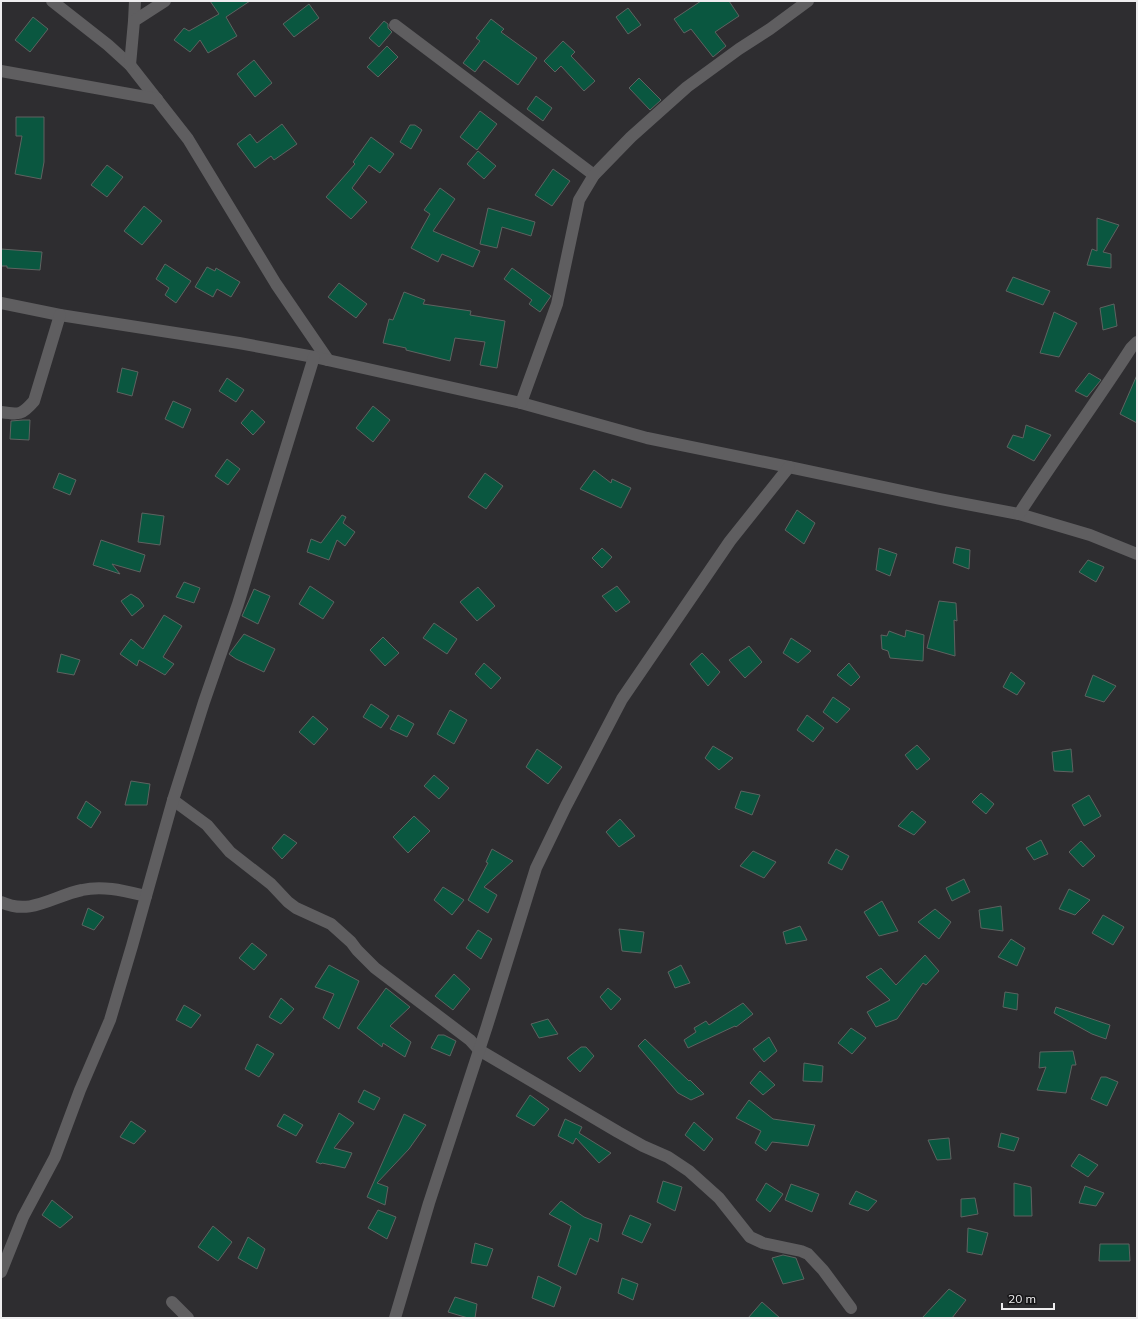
<svg xmlns="http://www.w3.org/2000/svg" width="1138" height="1319" viewBox="0 0 1138 1319" font-family="Mulish,sans-serif">
  <rect width="100%" height="100%" fill="#2e2d30"/>
  <g fill="#0a5740" stroke="#5e6361">
    <path d="M210 1H250L226 17 237 36 208 53 200 40 190 52 174 40 184 28 189 31 219 14Z"/>
    <path d="M701 1H729L739 16 715 32 726 46 713 57 691 29 684 33 674 19Z"/>
    <path d="M309 4 319 18 294 37 283 24Z"/>
    <path d="M628 8 641 25 628 34 616 17Z"/>
    <path d="M33 17 48 29 30 52 15 40Z"/>
    <path d="M491 19 504 29 501 32 537 58 518 85 484 60 475 72 463 63 480 41 476 38Z"/>
    <path d="M384 21 388 24V28L392 32 379 47 369 38Z"/>
    <path d="M563 41 575 52 571 56 595 81 584 91 561 66 555 72 544 61Z"/>
    <path d="M387 46 398 57 378 77 367 67Z"/>
    <path d="M254 60 272 83 255 97 237 74Z"/>
    <path d="M639 78 661 100 650 110 629 88Z"/>
    <path d="M536 96 552 108 543 121 527 109Z"/>
    <path d="M480 111 497 124 477 150 460 137Z"/>
    <path d="M16 117H44V162L41 179 15 174 22 136H16Z"/>
    <path d="M282 124 297 144 274 160 271 156 255 168 237 144 250 134 257 143Z"/>
    <path d="M410 125H415L422 130 411 149 400 142Z"/>
    <path d="M371 137 394 154 380 173 369 165 352 188 367 202 351 219 326 197 355 164 353 162Z"/>
    <path d="M478 151 496 166 484 179 467 164Z"/>
    <path d="M107 165 123 177 107 197 91 185Z"/>
    <path d="M553 169 570 181 552 206 535 195Z"/>
    <path d="M440 188 455 199 433 231 480 251 473 267 442 254 438 262 411 248 430 214 424 210Z"/>
    <path d="M144 206 162 221 142 245 124 231Z"/>
    <path d="M488 208 535 222 531 236 502 227 497 248 480 244Z"/>
    <path d="M1097 218 1119 225 1103 252 1111 254V268L1087 265 1092 249 1097 251Z"/>
    <path d="M1 249 42 252 40 270 7 268V266H1Z"/>
    <path d="M165 264 191 281 176 303 165 295 169 288 156 279Z"/>
    <path d="M207 267 215 271 216 268 240 282 231 297 217 289 213 297 195 287Z"/>
    <path d="M512 268 551 296 540 312 529 304 532 300 504 279Z"/>
    <path d="M1013 277 1050 291 1043 305 1006 291Z"/>
    <path d="M339 283 367 304 356 318 328 297Z"/>
    <path d="M404 292 425 300 423 304 471 311 470 315 505 321 497 368 480 365 485 342 455 338 450 361 406 350V348L383 343 389 319 393 320Z"/>
    <path d="M1114 304 1117 326 1103 330 1100 308Z"/>
    <path d="M1054 312 1077 323 1059 357 1040 353Z"/>
    <path d="M122 368 138 372 132 396 117 392Z"/>
    <path d="M1089 373 1101 380 1087 397 1075 391Z"/>
    <path d="M1137 375V423L1120 414Z"/>
    <path d="M227 378 244 390 236 402 219 391Z"/>
    <path d="M173 401 191 409 183 428 165 419Z"/>
    <path d="M373 406 390 420 373 442 356 428Z"/>
    <path d="M252 410 265 422 253 435 241 423Z"/>
    <path d="M23 420H30L29 440 10 439 11 421Z"/>
    <path d="M1026 425 1051 435 1034 461 1007 447 1013 435 1023 438Z"/>
    <path d="M227 459 240 469 228 485 215 476Z"/>
    <path d="M594 470 611 483 612 479 631 488 621 508 580 489Z"/>
    <path d="M59 473 76 480 70 495 53 488Z"/>
    <path d="M485 473 503 486 486 509 468 497Z"/>
    <path d="M797 510 815 523 804 544 785 530Z"/>
    <path d="M142 513 164 516 160 545 138 542Z"/>
    <path d="M342 515 346 517 343 523 355 532 345 546 337 540 329 560 307 552 311 539 321 543Z"/>
    <path d="M101 540 145 555 140 572 112 564 120 574 93 565Z"/>
    <path d="M956 547 970 550 969 569 953 563Z"/>
    <path d="M602 548 612 557 602 568 592 558Z"/>
    <path d="M879 548 897 554 890 576 876 570Z"/>
    <path d="M1088 560 1104 567 1096 582 1079 572Z"/>
    <path d="M184 582 200 588 194 603 176 597Z"/>
    <path d="M310 586 334 602 323 619 299 604Z"/>
    <path d="M617 586 630 602 616 612 602 596Z"/>
    <path d="M478 587 495 606 477 621 460 602Z"/>
    <path d="M254 589 270 596 258 624 242 616Z"/>
    <path d="M131 594 139 599 144 606 132 616 121 601Z"/>
    <path d="M939 601 956 603 957 621 954 620 955 656 927 648Z"/>
    <path d="M164 615 182 626 163 657 174 664 165 675 139 660 137 666 120 654 131 639 143 649Z"/>
    <path d="M434 623 457 639 447 654 423 638Z"/>
    <path d="M906 630 924 635 923 661 890 658 888 651 882 649 881 635 887 636 889 631 905 637Z"/>
    <path d="M244 634 275 649 264 672 236 659 229 654Z"/>
    <path d="M383 637 399 653 385 666 370 650Z"/>
    <path d="M791 638 811 651 798 663 783 653Z"/>
    <path d="M749 646 762 662 745 678 729 660Z"/>
    <path d="M702 653 720 672 708 686 690 664Z"/>
    <path d="M61 654 80 660 74 675 57 672Z"/>
    <path d="M484 663 501 678 491 689 475 674Z"/>
    <path d="M849 663 860 677 851 686 837 675Z"/>
    <path d="M1011 672 1025 683 1017 695 1003 687Z"/>
    <path d="M1093 675 1116 686 1104 702 1085 696Z"/>
    <path d="M833 697 850 709 837 723 823 712Z"/>
    <path d="M371 704 389 716 381 728 363 717Z"/>
    <path d="M450 710 467 720 454 744 437 734Z"/>
    <path d="M398 715 414 724 407 737 390 729Z"/>
    <path d="M807 715 824 728 813 742 797 730Z"/>
    <path d="M313 716 328 729 314 745 299 732Z"/>
    <path d="M917 745 930 759 917 770 905 755Z"/>
    <path d="M713 746 733 758 719 770 705 758Z"/>
    <path d="M537 749 562 767 548 784 526 767Z"/>
    <path d="M1071 749 1073 772 1054 771 1052 752Z"/>
    <path d="M434 775 449 788 439 799 424 786Z"/>
    <path d="M131 781 150 784 147 805H125Z"/>
    <path d="M741 791 760 795 752 815 735 808Z"/>
    <path d="M981 793 994 804 986 814 972 802Z"/>
    <path d="M1089 795 1101 816 1084 826 1072 805Z"/>
    <path d="M86 801 101 812 91 828 77 818Z"/>
    <path d="M912 811 926 822 914 835 898 826Z"/>
    <path d="M414 816 430 831 408 853 393 837Z"/>
    <path d="M620 819 635 836 619 847 606 832Z"/>
    <path d="M284 834 297 843 282 859 272 848Z"/>
    <path d="M1041 840 1048 854 1034 860 1026 848Z"/>
    <path d="M1081 841 1095 856 1083 867 1069 852Z"/>
    <path d="M492 849 513 861 484 887 497 895 488 913 468 900 488 863 486 862Z"/>
    <path d="M836 849 849 856 842 870 828 863Z"/>
    <path d="M753 851 776 862 764 878 740 866Z"/>
    <path d="M964 879 970 892 952 901 946 888Z"/>
    <path d="M443 887 464 900 452 915 434 900Z"/>
    <path d="M1069 889 1090 900 1075 915 1059 909Z"/>
    <path d="M882 901 898 931 879 936 864 912Z"/>
    <path d="M1001 906 1003 931 981 928 979 910Z"/>
    <path d="M88 908 104 917 94 930 82 925Z"/>
    <path d="M935 909 951 922 939 939 918 922Z"/>
    <path d="M1103 915 1124 927 1113 945 1092 933Z"/>
    <path d="M800 926 807 940 786 944 783 932Z"/>
    <path d="M619 929 644 932 641 953 622 951Z"/>
    <path d="M478 930 492 939 481 959 466 948Z"/>
    <path d="M1011 939 1025 948 1017 966 998 957Z"/>
    <path d="M252 943 267 955 254 970 239 958Z"/>
    <path d="M925 955 939 971 926 985 923 983 897 1019 876 1027 867 1012 890 1000 866 977 881 968 896 985Z"/>
    <path d="M329 965 359 981 339 1029 323 1018 334 994 315 987Z"/>
    <path d="M681 965 690 983 675 988 668 972Z"/>
    <path d="M454 974 470 989 453 1010 435 996Z"/>
    <path d="M386 988 410 1007 390 1026 411 1042 405 1057 383 1043 382 1047 357 1028Z"/>
    <path d="M608 988 621 999 611 1010 600 997Z"/>
    <path d="M1005 992 1018 994 1017 1010 1003 1007Z"/>
    <path d="M281 998 294 1009 281 1024 269 1017Z"/>
    <path d="M743 1003 753 1014 736 1027 735 1026 688 1048 684 1040 696 1032 694 1028 706 1021 709 1025Z"/>
    <path d="M184 1005 201 1015 191 1028 176 1020Z"/>
    <path d="M1056 1007 1110 1025 1106 1039 1092 1034 1054 1013Z"/>
    <path d="M548 1019 558 1034 539 1038 531 1024Z"/>
    <path d="M851 1028 866 1038 852 1054 838 1043Z"/>
    <path d="M438 1035H444L456 1041 450 1056 431 1048Z"/>
    <path d="M769 1037 777 1051 764 1062 753 1049Z"/>
    <path d="M645 1039 689 1081 690 1080 704 1094 691 1100 678 1093 638 1046Z"/>
    <path d="M257 1044 274 1054 259 1077 245 1069Z"/>
    <path d="M581 1047H586L594 1056 580 1072 567 1058Z"/>
    <path d="M1073 1051 1076 1065H1072L1066 1093 1037 1090 1046 1067 1039 1068 1040 1052Z"/>
    <path d="M804 1063 823 1066 822 1082 803 1081Z"/>
    <path d="M760 1071 775 1085 763 1095 750 1083Z"/>
    <path d="M1101 1077H1106L1118 1082 1107 1106 1091 1099Z"/>
    <path d="M364 1090 380 1098 374 1110 358 1102Z"/>
    <path d="M530 1095 549 1109 534 1126 516 1116Z"/>
    <path d="M749 1100 773 1119 815 1125 808 1146 772 1142 766 1151 755 1143 761 1131 736 1118Z"/>
    <path d="M339 1113 354 1123 334 1148 352 1153 345 1168 322 1163 321 1164 316 1162Z"/>
    <path d="M284 1114 303 1125 296 1136 277 1126Z"/>
    <path d="M404 1114 426 1125 409 1149 377 1183 388 1187 385 1205 367 1197Z"/>
    <path d="M565 1119 582 1127 579 1133 611 1153 599 1163 576 1138 573 1144 558 1136Z"/>
    <path d="M131 1121 146 1131 134 1144 120 1137Z"/>
    <path d="M694 1122 713 1139 704 1151 685 1135Z"/>
    <path d="M1001 1133 1019 1138 1014 1151 998 1147Z"/>
    <path d="M949 1138 951 1159 937 1160 928 1140Z"/>
    <path d="M1079 1154 1098 1165 1088 1177 1071 1166Z"/>
    <path d="M663 1181 682 1187 675 1211 657 1202Z"/>
    <path d="M766 1183 783 1194 770 1212 756 1200Z"/>
    <path d="M1014 1183 1031 1187 1032 1216H1014Z"/>
    <path d="M791 1184 819 1194 812 1212 785 1200Z"/>
    <path d="M1085 1186 1104 1193 1096 1206 1079 1203Z"/>
    <path d="M856 1191 877 1201 868 1211 849 1204Z"/>
    <path d="M975 1198 978 1214 961 1217V1199Z"/>
    <path d="M52 1200 73 1217 60 1228 42 1215Z"/>
    <path d="M561 1201 584 1217 602 1224 598 1242 590 1238 576 1275 558 1266 571 1226 549 1214Z"/>
    <path d="M378 1210 396 1217 387 1239 368 1228Z"/>
    <path d="M630 1215 651 1224 642 1243 622 1234Z"/>
    <path d="M213 1226 232 1242 218 1261 198 1247Z"/>
    <path d="M968 1228 988 1233 982 1255 967 1252Z"/>
    <path d="M248 1237 265 1249 257 1269 238 1258Z"/>
    <path d="M475 1243 493 1249 487 1266 471 1263Z"/>
    <path d="M1100 1244H1129L1130 1261H1099Z"/>
    <path d="M783 1255 796 1258 804 1279 783 1284 772 1258Z"/>
    <path d="M538 1276 561 1287 554 1307 532 1298Z"/>
    <path d="M622 1278 638 1284 633 1300 618 1293Z"/>
    <path d="M949 1289 966 1300 952 1318H922Z"/>
    <path d="M455 1297 477 1304 475 1318H468L448 1312Z"/>
    <path d="M762 1302 780 1318H748Z"/>
  </g>
  <g fill="none" stroke-linecap="round" stroke-linejoin="round">
    <g stroke="#5f5e60" stroke-width="12">
      <path d="M52 1 108 45 130 65 188 139 276 284 328 360"/>
      <path d="M134 21 135 1"/>
      <path d="M395 25 594 175"/>
      <path d="M130 65 134 21 165 1"/>
      <path d="M1 71 157 99"/>
      <path d="M1 303 60 315 239 343 314 357 521 403 647 438 789 467 940 499 1019 514 1090 535 1137 554"/>
      <path d="M521 403 557 304 579 200 594 175 631 137 687 87 739 49 770 29 808 1"/>
      <path d="M1 412C19 415 22 415 34 401L60 315"/>
      <path d="M1019 514C1055 458 1095 404 1131 348L1137 342"/>
      <path d="M173 800 207 825 230 852 271 884 288 902 296 908 331 924 351 942 357 950 375 968 470 1040 479 1050 618 1132 643 1146 668 1157 689 1171 719 1198 750 1237 763 1243 801 1251 808 1254 823 1270 851 1308"/>
      <path d="M1 902C31 916 53 896 82 890 103 885 125 891 146 896"/>
      <path d="M1 1272 23 1217 55 1157 80 1090 110 1020 132 946 173 800 204 702 238 604 314 357"/>
      <path d="M172 1302 188 1318"/>
      <path d="M395 1318 429 1203 487 1026 536 868 566 806 622 699 730 541 789 467"/>
    </g>
  </g>
  <rect width="1138" height="1319" fill="none" stroke="#eeedef" stroke-width="4"/>
  <path d="M1002 1303v6h52v-6" fill="none" stroke="#eeedef" stroke-width="2"/>
  <text x="1008" y="1303" font-size="12" fill="#eeedef" stroke="#161517" stroke-width="3" paint-order="stroke">20 m</text>
</svg>
